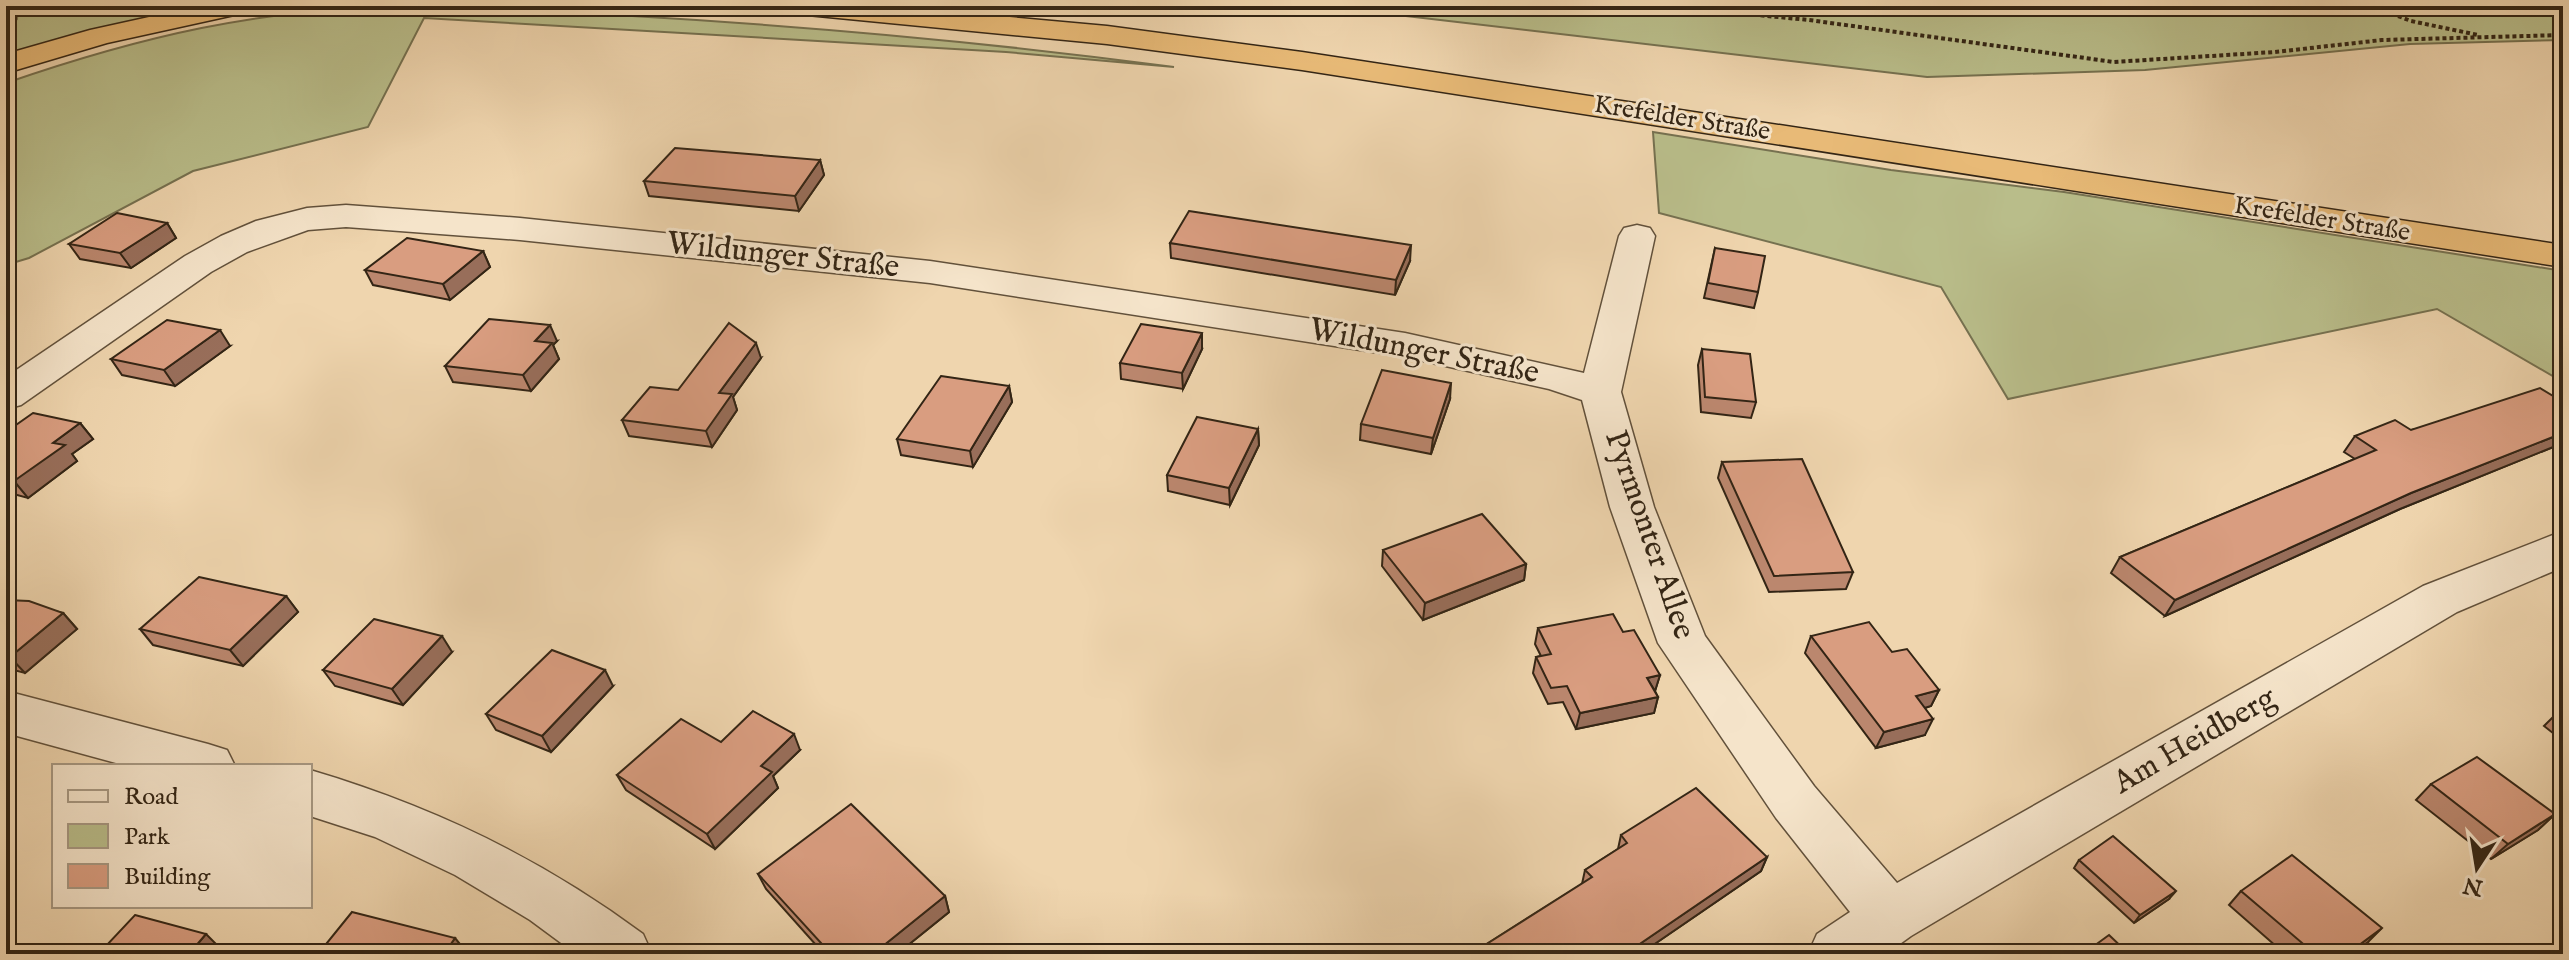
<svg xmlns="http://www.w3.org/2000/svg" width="2569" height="960" viewBox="0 0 2569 960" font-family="'IM FELL English',serif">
  <rect width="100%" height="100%" fill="#efd5ae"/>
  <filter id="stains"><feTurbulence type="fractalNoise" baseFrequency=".0025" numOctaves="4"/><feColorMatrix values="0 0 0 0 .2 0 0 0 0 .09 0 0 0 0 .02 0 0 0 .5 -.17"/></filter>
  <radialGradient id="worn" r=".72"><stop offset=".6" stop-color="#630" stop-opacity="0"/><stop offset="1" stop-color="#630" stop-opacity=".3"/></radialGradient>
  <g fill="#b9bd8a" stroke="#767150" stroke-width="2">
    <path d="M18 6H215L6 62V31L17 19Z"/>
    <path d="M403 6C662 14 918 33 1174 67L1006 52 424 18 368 127 193 171 29 258 6 265V83C142 36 259 9 403 6Z"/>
    <path d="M1320 6H2563V40L2410 44 2145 70 1927 77Z"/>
    <path d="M1653 132 1891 170 2064 192 2563 271V382L2437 309 2008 399 1941 287 1659 213Z"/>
  </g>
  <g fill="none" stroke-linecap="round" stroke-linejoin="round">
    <g stroke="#62513b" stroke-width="3">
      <g id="street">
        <path d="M346 205 520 218 930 261 1405 333 1584 373 1619 236 1624 228 1637 225 1650 228 1655 236 1621 392 1654 507 1705 636 1814 786 1897 883 2423 586 2563 531V567L2457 612 1911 936 1886 954H1808L1817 934 1850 912 1776 818 1658 643 1610 507 1582 400 1549 389 1405 357 930 283 520 240 346 227 308 230 247 252 211 272 21 405 6 409V377L185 256 221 236 256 221 307 208Z"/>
        <path d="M6 691 208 744 227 750 235 766H127L6 733Z"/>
        <path d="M310 770C432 806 541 858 643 934L652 954H576L530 920 455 875 375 837 310 816Z"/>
      </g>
    </g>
    <g stroke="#332515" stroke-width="3">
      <g id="highway">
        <path d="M199 6H252L248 12 107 43 6 73V54L90 30Z"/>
        <path d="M783 6H888L1107 26 1302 52 2563 245V267L1302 70 1107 44 797 14 787 12Z"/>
      </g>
    </g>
    <g stroke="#332515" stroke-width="4" stroke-dasharray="4 3" stroke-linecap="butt">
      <path d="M1663 6 1809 20 2114 62 2275 52 2382 40 2563 35"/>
      <path d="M2372 6 2411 21 2478 35"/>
    </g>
    <use href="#street" fill="#f5e4ca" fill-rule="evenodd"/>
    <use href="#highway" fill="#e8ba77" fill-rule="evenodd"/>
  </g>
  <g fill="#bb876e" stroke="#332515" stroke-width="2">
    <path d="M820 160 824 175 799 211 649 196 644 181Z"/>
    <path d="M167 223 176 238 131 268 80 259 69 244Z"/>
    <path d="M1170 243 1410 261 1395 295 1171 258Z"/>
    <path d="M1715 248 1758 292 1754 308 1704 298Z"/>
    <path d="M483 251 490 267 450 300 373 285 365 270Z"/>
    <path d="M557 341 553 345 559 359 531 391 453 382 445 366Z"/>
    <path d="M230 346 175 386 122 375 111 359Z"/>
    <path d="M1202 349 1183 389 1121 379 1120 363Z"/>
    <path d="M1702 349 1756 402 1751 418 1701 412 1698 365Z"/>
    <path d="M761 358 733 397 737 410 712 447 629 436 622 420 678 390Z"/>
    <path d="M1009 386 1012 402 973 467 901 455 897 439Z"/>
    <path d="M1450 399 1431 454 1360 440 1361 424Z"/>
    <path d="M2563 402V443L2400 509 2165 616 2111 573 2120 557 2355 459 2344 452 2355 436 2411 430Z"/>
    <path d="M80 423 93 439 72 454 77 461 28 498 6 492V432Z"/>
    <path d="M1258 429 1259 445 1230 505 1168 491 1167 475Z"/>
    <path d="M1722 462 1853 572 1846 589 1769 592 1718 478Z"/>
    <path d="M1383 550 1526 564 1524 580 1423 620 1382 566Z"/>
    <path d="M286 596 298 612 243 666 153 645 140 629Z"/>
    <path d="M6 600 63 613 77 629 25 673 6 668Z"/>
    <path d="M1538 628 1623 632 1660 675 1655 691 1658 697 1654 713 1576 729 1563 702 1548 704 1533 673 1536 657 1541 656 1535 644Z"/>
    <path d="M1811 636 1892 652 1939 690 1931 706 1925 708V735L1876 748 1805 653Z"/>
    <path d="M452 652 403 705 335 686 323 670Z"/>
    <path d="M613 686 551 752 496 730 486 714Z"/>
    <path d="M2563 710V741L2544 726 2558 712Z"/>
    <path d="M721 742 800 750 773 776 778 788 715 849 626 790 617 775Z"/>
    <path d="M2431 784 2555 814 2538 830 2491 859 2416 800Z"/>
    <path d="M1621 835 1767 857 1761 871 1640 954H1457L1474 952 1582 884 1585 870 1618 849Z"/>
    <path d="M2079 860 2169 899 2134 923 2074 868Z"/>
    <path d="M758 874 945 896 949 912 897 954H824L766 889Z"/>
    <path d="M2241 891 2368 942 2352 954H2285L2229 905Z"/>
  </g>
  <g fill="#986e5a" stroke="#332515" stroke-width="2">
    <path d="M820 160 824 175 799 211 795 196Z"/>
    <path d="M167 223 176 238 131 268 120 253Z"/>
    <path d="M1411 245 1410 261 1395 295 1396 280Z"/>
    <path d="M483 251 490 267 450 300 443 284Z"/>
    <path d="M550 325 557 341 553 345 559 359 531 391 523 375 535 341Z"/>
    <path d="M220 330 230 346 175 386 164 370Z"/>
    <path d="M1202 333V349L1183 389 1182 373Z"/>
    <path d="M756 343 761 358 733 397 737 410 712 447 706 431 719 393Z"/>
    <path d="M1451 383 1450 399 1431 454 1433 438Z"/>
    <path d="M1009 386 1012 402 973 467 970 451Z"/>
    <path d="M80 423 93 439 72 454 77 461 28 498 14 481 53 443Z"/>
    <path d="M1258 429 1259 445 1230 505 1229 488Z"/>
    <path d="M2563 433V443L2400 509 2165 616 2175 600 2411 493Z"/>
    <path d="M1526 564 1524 580 1423 620 1425 603Z"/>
    <path d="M286 596 298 612 243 666 230 650Z"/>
    <path d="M63 613 77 629 25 673 10 657Z"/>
    <path d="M442 636 452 652 403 705 392 689Z"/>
    <path d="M605 670 613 686 551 752 542 736Z"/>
    <path d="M1660 675 1655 691 1647 678Z"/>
    <path d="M1939 690 1931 706 1908 713 1916 696Z"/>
    <path d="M1658 697 1654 713 1576 729 1580 713Z"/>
    <path d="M1933 719 1925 735 1876 748 1884 732Z"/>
    <path d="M794 734 800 750 773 776 778 788 715 849 707 834 761 766Z"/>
    <path d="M2555 814 2538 830 2491 859 2508 844Z"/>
    <path d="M1767 857 1761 871 1640 954H1625Z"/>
    <path d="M2176 891 2169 899 2134 923 2140 915Z"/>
    <path d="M945 896 949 912 897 954H873Z"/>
    <path d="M2382 928 2368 942 2352 954H2347Z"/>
    <path d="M206 934 221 949 217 954H189Z"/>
    <path d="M455 938 468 954H444Z"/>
  </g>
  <g fill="#d99d80" stroke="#332515" stroke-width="2">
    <path d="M675 148 820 160 795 196 644 181Z"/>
    <path d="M1189 211 1411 245 1396 280 1170 243Z"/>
    <path d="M117 213 167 223 120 253 69 244Z"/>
    <path d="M407 238 483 251 443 284 365 270Z"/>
    <path d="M1715 248 1765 256 1758 292 1708 283Z"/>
    <path d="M489 319 550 325 535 341 552 343 523 375 445 366Z"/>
    <path d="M167 320 220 330 164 370 111 359Z"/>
    <path d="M729 323 756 343 719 393 732 394 706 431 622 420 650 387 678 390Z"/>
    <path d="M1141 324 1202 333 1182 373 1120 363Z"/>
    <path d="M1702 349 1750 354 1756 402 1705 397Z"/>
    <path d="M1382 370 1451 383 1433 438 1361 424Z"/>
    <path d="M941 376 1009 386 970 451 897 439Z"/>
    <path d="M2540 388 2563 402V433L2411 493 2175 600 2120 557 2376 450 2355 436 2395 420 2411 430Z"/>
    <path d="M33 413 80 423 53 443 65 445 14 481 6 479V432Z"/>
    <path d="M1197 417 1258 429 1229 488 1167 475Z"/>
    <path d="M1802 459 1853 572 1774 576 1722 462Z"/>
    <path d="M1482 514 1526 564 1425 603 1383 550Z"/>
    <path d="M199 577 286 596 230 650 140 629Z"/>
    <path d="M6 600 29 601 63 613 10 657 6 656Z"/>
    <path d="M1613 614 1623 632 1634 630 1660 675 1647 678 1658 697 1580 713 1567 686 1551 688 1536 657 1551 654 1538 628Z"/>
    <path d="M374 619 442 636 392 689 323 670Z"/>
    <path d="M1869 622 1892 652 1907 649 1939 690 1916 696 1933 719 1884 732 1811 636Z"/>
    <path d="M552 650 605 670 542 736 486 714Z"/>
    <path d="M753 711 794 734 761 766 772 772 707 834 617 775 681 719 721 742Z"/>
    <path d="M2477 757 2555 814 2508 844 2431 784Z"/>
    <path d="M1696 788 1767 857 1625 954H1457L1469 946 1474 952 1592 877 1585 870 1627 843 1621 835Z"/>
    <path d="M851 804 945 896 873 954H831L758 874Z"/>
    <path d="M2113 836 2176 891 2140 915 2079 860Z"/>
    <path d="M2292 855 2382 928 2347 954H2315L2241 891Z"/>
    <path d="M352 912 455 938 444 954H318Z"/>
    <path d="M135 915 206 934 189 954H105L110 949 104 948Z"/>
    <path d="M2109 935 2129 954H2083Z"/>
  </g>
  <g text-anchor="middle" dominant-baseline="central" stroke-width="6" stroke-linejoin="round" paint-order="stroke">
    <g font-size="26" fill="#332515" stroke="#f5e4ca">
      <text transform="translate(1682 118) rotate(9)">Krefelder Straße</text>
      <text transform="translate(2322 219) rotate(9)">Krefelder Straße</text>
    </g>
    <g font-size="32" fill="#332515" stroke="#f5e4ca">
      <text transform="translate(783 256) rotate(6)">Wildunger Straße</text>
      <text transform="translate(1424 352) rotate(11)">Wildunger Straße</text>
      <text transform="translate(1649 535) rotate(71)">Pyrmonter Allee</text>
      <text transform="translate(2195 741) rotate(-30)">Am Heidberg</text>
    </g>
  </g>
  <rect width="2569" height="960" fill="none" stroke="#efd5ae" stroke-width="32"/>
  <rect x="8" y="8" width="2553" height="944" fill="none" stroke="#332515" stroke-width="4"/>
  <rect x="16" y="16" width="2537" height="928" fill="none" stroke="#332515" stroke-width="2"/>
  <rect x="52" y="764" width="260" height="144" fill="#f5e4ca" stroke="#a79882" stroke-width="2"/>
  <rect x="68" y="790" width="40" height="12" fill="#f5e4ca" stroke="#a79882" stroke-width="2"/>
  <text x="124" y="804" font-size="24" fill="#332515">Road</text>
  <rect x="68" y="824" width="40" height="24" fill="#b9bd8a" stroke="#a79882" stroke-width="2"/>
  <text x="124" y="844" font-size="24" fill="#332515">Park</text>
  <rect x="68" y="864" width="40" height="24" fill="#d99d80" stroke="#a79882" stroke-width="2"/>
  <text x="124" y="884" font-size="24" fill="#332515">Building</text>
  <g transform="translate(2477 868) rotate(192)" stroke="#f5e4ca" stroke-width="6" paint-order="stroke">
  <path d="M0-6L14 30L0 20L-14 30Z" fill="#332515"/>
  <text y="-12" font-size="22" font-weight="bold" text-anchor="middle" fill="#332515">N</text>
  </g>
  <rect width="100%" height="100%" filter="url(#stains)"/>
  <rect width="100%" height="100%" fill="url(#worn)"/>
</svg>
